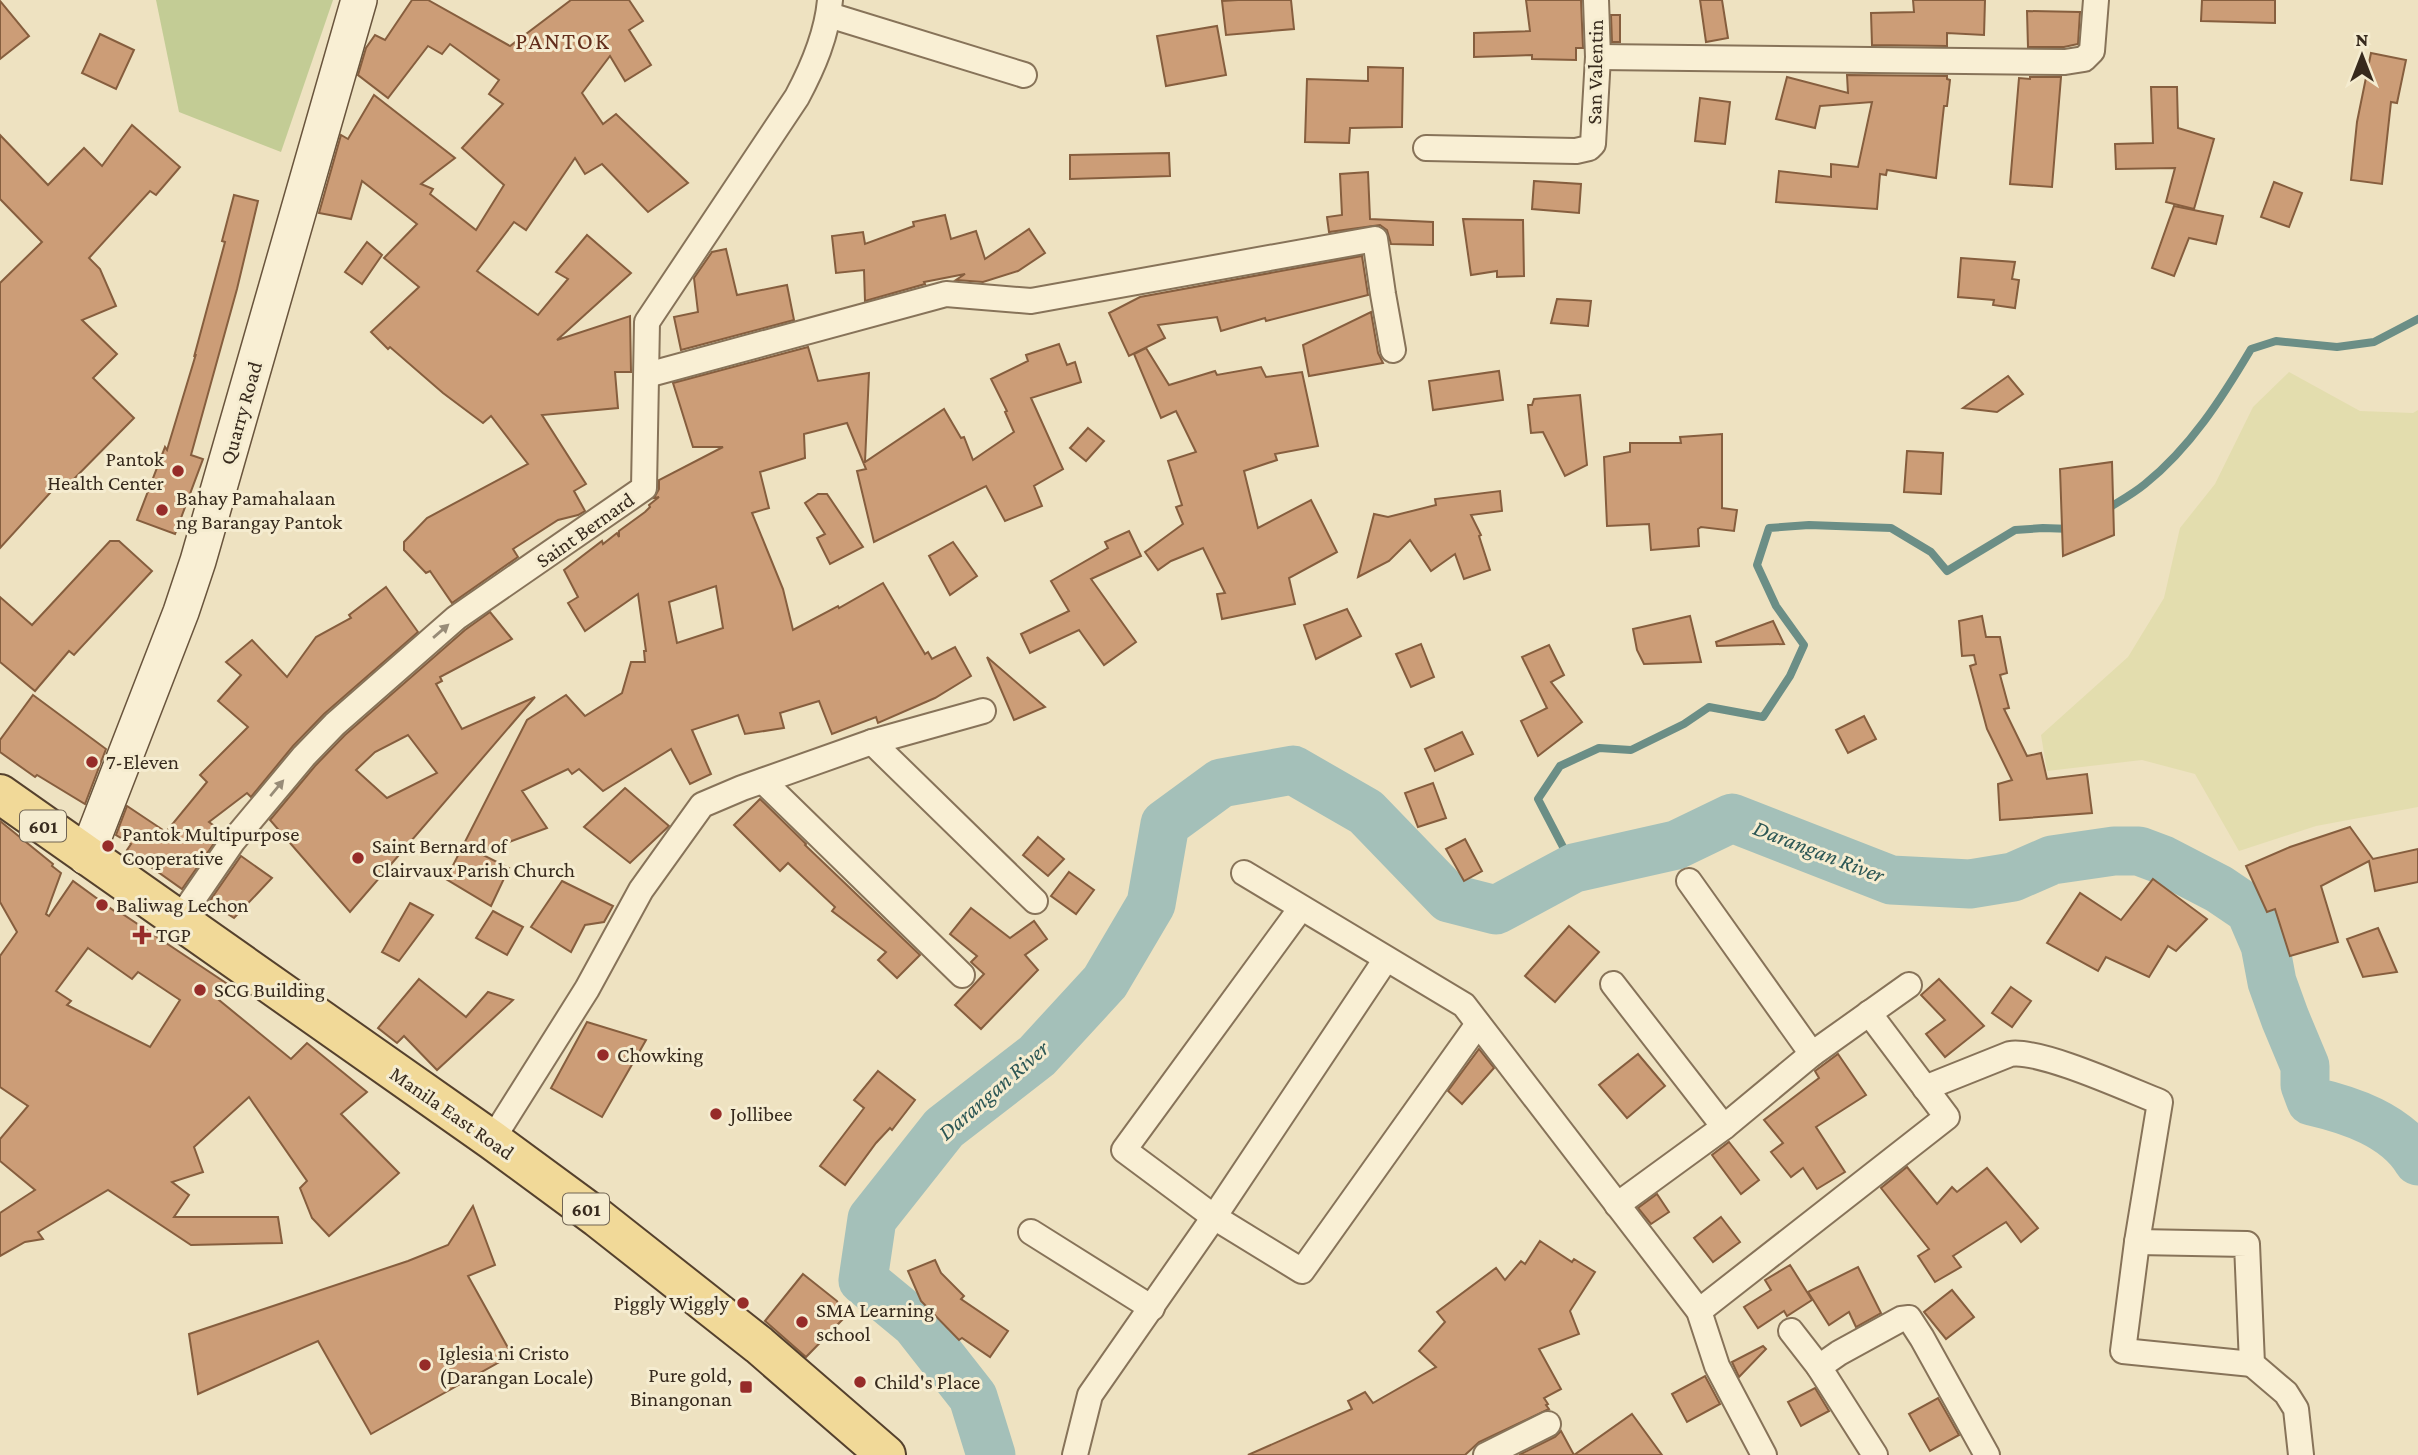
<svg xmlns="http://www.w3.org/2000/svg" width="2418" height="1455" viewBox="0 0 2418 1455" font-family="'Crimson Pro',serif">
  <rect width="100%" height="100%" fill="#eee2c1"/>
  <path fill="#e3ddae" d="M2289 372 2360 411 2413 413 2418 410V807L2316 826 2239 851 2195 774 2142 760 2047 771 2041 735 2128 657 2164 598 2180 528 2215 484 2253 407Z"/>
  <path fill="#c3cc95" d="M156 0H333L281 152 179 112Z"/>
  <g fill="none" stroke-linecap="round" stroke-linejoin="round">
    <g stroke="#6b8e86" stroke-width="8">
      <path d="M2104 511C2118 502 2133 494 2145 484 2190 448 2222 398 2251 349L2276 341 2337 347 2374 342 2418 319"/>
      <path d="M1574 868 1538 799 1560 766 1599 748 1631 750 1684 724 1709 707 1763 717 1790 676 1804 645 1776 606 1757 565 1769 528 1809 525 1891 528 1931 552 1947 571 2015 530 2043 528 2072 529"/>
    </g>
    <path stroke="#a4c0b9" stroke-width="49" d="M991 1455 973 1397 915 1323 863 1280 872 1219 944 1128 1037 1056 1105 982 1151 904 1165 824 1221 783 1293 770 1366 812 1449 898 1496 910 1574 868 1676 845 1732 818 1891 880 1970 884 2013 877 2052 860 2114 851H2139L2163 860 2219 889 2250 910 2265 945 2272 982 2285 1018 2305 1066V1085L2311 1101C2350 1110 2396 1125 2418 1161"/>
  </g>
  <g fill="#cc9d77" stroke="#865e3e" stroke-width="2" fill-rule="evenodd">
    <path d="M412 0H428L510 46 571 0H629L643 21 629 30 651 65 625 81 610 56 582 93 603 124 616 114 688 183 648 212 602 164 585 174 575 158 526 230 514 222 477 271 538 315 568 279 556 272 587 235 631 273 557 340 630 316 631 372H615L618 408 542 415 586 484 574 491 585 511 578 515 558 520 513 549 518 557 452 603 430 571 426 573 404 550V542L427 518 528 464 491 416 483 423 443 393 390 347 388 349 371 332 419 287 384 258 417 224 362 181 351 219 319 213 341 135 348 139 374 95 455 158 421 184 433 189 430 194 476 230 504 185 462 148 503 104 489 94 499 80 450 44 442 54 428 46 388 98 358 75 366 48 375 35 385 40Z"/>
    <path d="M1238 0H1291L1294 29 1226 35 1222 1Z"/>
    <path d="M1526 0H1581L1583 48H1576V60L1532 59V55L1474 57V33L1530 31Z"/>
    <path d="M1700 0H1722L1728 38 1706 42Z"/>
    <path d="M1913 0H1985L1984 35 1947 33V46L1872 45 1871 13 1914 12Z"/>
    <path d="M2202 0H2275V23L2201 21Z"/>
    <path d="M0 1 29 36 0 59Z"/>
    <path d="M2027 11 2080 12 2078 44 2064 47H2028Z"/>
    <path d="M1611 15H1620V42H1612Z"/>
    <path d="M1217 26 1226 75 1166 86 1157 36Z"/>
    <path d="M100 34 134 50 116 89 82 73Z"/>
    <path d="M2371 53 2406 60 2397 103 2391 102 2382 184 2351 180 2357 122Z"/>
    <path d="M1368 67 1403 68 1402 127 1350 128 1349 143 1305 142 1307 79 1368 81Z"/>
    <path d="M1847 75 1947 76V79L1950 80 1947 106H1944L1936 178 1887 170 1886 175 1880 174 1877 209 1776 202 1779 171 1831 177V164L1858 167 1872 102 1820 106 1815 128 1776 119 1787 77 1848 93Z"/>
    <path d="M2030 77H2061L2052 187 2010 184 2019 78 2030 79Z"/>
    <path d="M2151 87H2177L2178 128 2214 139 2194 209 2166 202 2175 168 2116 169 2115 144 2153 143Z"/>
    <path d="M1700 98 1730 102 1725 144 1695 141Z"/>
    <path d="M132 125 180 167 156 195 150 191 89 258 100 269 116 306 82 320 117 354 93 378 134 418 64 489 59 483 0 548V283L42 242 0 199V135L48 185 84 148 102 166Z"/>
    <path d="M1169 153 1170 176 1070 179V155Z"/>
    <path d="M1368 172 1370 219 1433 222V245L1391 244 1387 230 1380 225 1329 232 1327 217 1342 215 1340 174Z"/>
    <path d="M1534 181 1581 184 1579 213 1532 209Z"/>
    <path d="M2274 182 2302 193 2289 227 2261 217Z"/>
    <path d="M234 195 258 201 237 289 191 455 203 459 175 534 137 520 165 447 167 450 196 354 194 357 225 242 222 241Z"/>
    <path d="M2174 206 2223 216 2216 244 2189 238 2174 276 2152 268Z"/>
    <path d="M945 215 951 239 976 231 985 259 1029 229 1045 253 1018 271 983 282 956 280 965 274 924 282 925 284 865 301 864 270 836 273 832 236 863 232 865 244 914 226 913 222Z"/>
    <path d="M1463 219 1523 220 1524 276 1497 277V271L1471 275Z"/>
    <path d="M367 242 382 255 362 284 345 272Z"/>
    <path d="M726 249 737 295 787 285 794 320 681 350 674 317 698 312 694 278 712 252Z"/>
    <path d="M1362 256 1368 295 1266 321 1265 318 1221 331 1217 317 1158 325 1165 338 1129 356 1109 313 1140 297Z"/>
    <path d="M1961 258 2015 262 2012 279 2019 280 2015 308 1993 305 1994 300 1958 297Z"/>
    <path d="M1557 299 1591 301 1588 326 1551 323Z"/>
    <path d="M1371 312 1378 353 1383 363 1309 376 1303 345Z"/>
    <path d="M1059 344 1067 365 1075 362 1081 382 1031 398 1063 469 1034 486 1042 506 1005 521 986 486 874 542 857 471 866 469 847 423 804 434 805 458 760 472 769 508 752 513 783 589 793 630 838 606 839 608 883 583 925 654 928 652 932 659 955 647 971 676 935 698 878 723 876 717 832 734 819 701 780 713 784 728 745 734 738 715 692 730 711 774 690 784 671 749 603 791 579 769 572 774 568 769 522 791 547 828 479 853 509 868 491 906 446 879 527 720 566 695 585 716 622 693 631 662H645L644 651H646L638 594 585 631 568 603 578 597 564 570 602 541 603 544 617 533 619 537V531L645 512 650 507 649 505 659 497 654 498 659 489V480L723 447H693L673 383 808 347 818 381 869 373 865 462 944 409 961 438 964 437 973 460 1014 432 1005 412 1007 411 991 379 1028 361 1026 355ZM716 586 723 628 677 643 669 602Z"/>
    <path d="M1146 348 1169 385 1215 371 1217 375 1261 367 1266 377 1302 372 1318 446 1275 454 1277 460 1244 471 1258 528 1311 500 1337 552 1289 578 1295 604 1222 619 1217 594 1225 593 1203 548 1171 561 1158 570 1145 552 1183 524 1176 507 1182 505 1168 461 1196 452 1176 411 1161 418 1134 354Z"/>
    <path d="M1499 371 1503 400 1433 410 1429 381Z"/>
    <path d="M2008 376 2023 394 1997 412 1963 408Z"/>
    <path d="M1580 395 1587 465 1565 476 1543 432 1531 433 1528 405H1532L1534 399Z"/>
    <path d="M1088 428 1104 441 1086 461 1070 448Z"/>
    <path d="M1722 434V508L1737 510 1734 531 1701 527 1698 529 1699 546 1651 550 1649 524 1607 526 1604 457 1630 452V443H1681L1680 437Z"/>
    <path d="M1907 451 1943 453 1941 494 1904 492Z"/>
    <path d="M2112 462 2114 535 2063 556 2060 469Z"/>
    <path d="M1500 491 1502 511 1471 515 1481 535 1479 536 1490 570 1464 579 1455 554 1431 571 1410 540 1389 561 1358 577 1374 514 1388 517 1436 505 1435 499Z"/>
    <path d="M818 494H827L863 547 830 564 817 538 825 534 805 503Z"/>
    <path d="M1129 531 1141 556 1091 579 1136 642 1104 665 1079 630 1030 653 1021 634 1069 611 1051 581 1108 548 1105 542Z"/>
    <path d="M110 541H119L152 571 74 655 69 651 35 691 0 662V597L32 625Z"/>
    <path d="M953 542 977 576 950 595 929 556Z"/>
    <path d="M386 587 418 632 324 714 293 746 251 797 247 793 209 822 217 828 211 835 217 839 182 889 127 850 131 844 116 835 127 806 166 832 207 782 200 775 248 727 218 701 241 675 226 662 252 640 287 677 316 637 351 618 349 615Z"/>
    <path d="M1347 609 1361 636 1316 659 1304 625Z"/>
    <path d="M490 612 512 639 440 677 442 681 436 684 462 729 535 697 350 912 270 820 315 766 345 735 465 630ZM408 735 437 773 387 798 356 770 375 752Z"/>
    <path d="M1690 616 1701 662 1644 664 1637 650 1633 629Z"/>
    <path d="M1982 616 1986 637H2000L2007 673 2000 675 2009 708 2004 709 2027 756 2041 753 2047 779 2087 774 2092 813 2000 820 1998 784 2012 780 1987 729 1970 666 1976 664 1974 655 1962 656 1959 621Z"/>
    <path d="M1773 621 1784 644 1717 646 1716 642Z"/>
    <path d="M1421 644 1434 677 1411 687 1396 654Z"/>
    <path d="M1549 645 1564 675 1551 682 1582 722 1538 756 1521 721 1547 708 1522 657Z"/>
    <path d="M987 657 1045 707 1014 720Z"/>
    <path d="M33 695 106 749 85 804 37 775 35 777 0 752V740Z"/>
    <path d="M1864 716 1876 739 1848 753 1836 730Z"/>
    <path d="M1462 732 1473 754 1435 771 1425 749Z"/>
    <path d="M1433 783 1446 818 1418 827 1405 793Z"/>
    <path d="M625 788 669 826 630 863 584 827Z"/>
    <path d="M760 799 806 844 805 845 920 955 897 978 878 960 886 952 832 911 835 907 788 863 780 871 734 825Z"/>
    <path d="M0 821 53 864 52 866 61 873 46 914 49 916 73 881 117 913 118 911 229 985 219 1000 291 1059 307 1043 367 1092 341 1114 399 1173 329 1236 312 1218 300 1188 307 1181 249 1097 194 1147 203 1172 172 1182 189 1195 174 1217H278L282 1243 191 1245 108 1190 38 1232 43 1239 25 1242 0 1256V1213L35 1190 0 1161V1139L28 1106 0 1087V956L17 932 0 902ZM88 948 132 979 138 972 180 1000 150 1047 67 1005 71 1001 56 991Z"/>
    <path d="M2350 827 2373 859 2418 849V882L2375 891 2369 861 2321 886 2338 942 2290 956 2275 909 2267 912 2246 866 2290 847Z"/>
    <path d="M1038 837 1064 859 1048 876 1023 855Z"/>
    <path d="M1465 839 1482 871 1464 881 1446 849Z"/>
    <path d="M241 856 272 878 234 918 209 902Z"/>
    <path d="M1069 872 1094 890 1076 914 1051 896Z"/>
    <path d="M2153 879 2207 919 2176 951 2168 946 2149 977 2106 957 2098 971 2047 943 2080 893 2121 920Z"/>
    <path d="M562 881 613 906 604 922 585 925 571 952 531 927Z"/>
    <path d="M410 903 433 915 399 961 382 952Z"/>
    <path d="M971 908 1010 938 1034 921 1047 939 1025 955 1038 970 981 1029 955 1005 984 974 971 962 977 956 950 934Z"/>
    <path d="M493 911 523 927 507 955 476 938Z"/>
    <path d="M1569 926 1599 952 1555 1002 1525 976Z"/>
    <path d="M2378 928 2397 972 2363 977 2347 939Z"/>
    <path d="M419 979 466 1017 488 992 513 1000 437 1070 404 1036 397 1043 378 1028Z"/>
    <path d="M1939 979 1984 1026 1945 1057 1926 1034 1945 1020 1921 995Z"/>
    <path d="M2011 987 2031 1001 2012 1027 1992 1013Z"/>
    <path d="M587 1022 646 1040 602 1117 551 1088Z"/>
    <path d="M1479 1049 1494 1068 1462 1104 1448 1091Z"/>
    <path d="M1638 1054 1665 1086 1627 1118 1599 1085Z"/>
    <path d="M1838 1054 1866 1095 1816 1127 1845 1172 1817 1189 1803 1168 1791 1177 1771 1152 1783 1143 1764 1120 1819 1078 1815 1071Z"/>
    <path d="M878 1071 915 1100 892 1130 890 1128 876 1143 845 1185 820 1166 864 1108 854 1100Z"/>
    <path d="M1729 1142 1759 1180 1741 1194 1712 1155Z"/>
    <path d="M1907 1167 1937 1204 1952 1187 1957 1192 1987 1168 2038 1228 2021 1242 2006 1222 1953 1256 1961 1267 1935 1282 1918 1256 1929 1249 1881 1188Z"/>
    <path d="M1657 1194 1669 1212 1651 1224 1638 1208Z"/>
    <path d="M473 1206 495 1265 468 1276 512 1355 371 1434 318 1341 198 1394 189 1334 408 1261 448 1245Z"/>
    <path d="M1721 1217 1740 1242 1713 1262 1694 1238Z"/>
    <path d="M1540 1241 1572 1262 1574 1259 1595 1272 1570 1311 1579 1334 1539 1349 1561 1389 1544 1398 1548 1404 1546 1405 1549 1409 1479 1442 1465 1455H1248L1352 1409 1348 1401 1365 1392 1373 1403 1436 1367 1419 1351 1445 1322 1437 1312 1496 1268 1505 1280 1521 1261 1525 1264Z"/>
    <path d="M935 1260 941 1273 964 1296 961 1299 1008 1331 990 1357 962 1338 959 1340 921 1301 908 1271Z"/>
    <path d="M1790 1265 1812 1300 1787 1316 1784 1311 1758 1328 1744 1307 1771 1290 1765 1280Z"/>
    <path d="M1858 1267 1881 1313 1856 1327 1849 1312 1829 1325 1808 1292Z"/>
    <path d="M803 1274 837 1301 844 1318 806 1357 765 1321Z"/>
    <path d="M1952 1290 1974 1317 1946 1339 1924 1312Z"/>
    <path d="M1763 1346 1766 1349 1739 1377 1732 1362Z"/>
    <path d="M1705 1376 1720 1404 1687 1422 1672 1394Z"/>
    <path d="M1815 1388 1829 1411 1801 1426 1788 1402Z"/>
    <path d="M1938 1398 1959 1435 1930 1451 1909 1414Z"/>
    <path d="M1632 1414 1662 1455H1574Z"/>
    <path d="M1561 1431 1574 1455H1519L1555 1437Z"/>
  </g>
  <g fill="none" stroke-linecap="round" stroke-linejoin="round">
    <g stroke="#877359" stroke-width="28">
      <g id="street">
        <path d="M829 15 1024 75"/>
        <path d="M1598 57 2065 62 2084 59 2092 51 2096 0"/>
        <path d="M1426 148 1576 151 1589 148 1593 144 1598 57 1596 0"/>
        <path d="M647 375 946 294 1031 301 1375 239 1383 294 1393 350"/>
        <path d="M872 742 1035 901"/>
        <path d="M763 781 962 975"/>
        <path d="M1244 873 1464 1005 1699 1311 1717 1366 1764 1455"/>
        <path d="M1689 881 1812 1054"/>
        <path d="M1301 908 1124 1150 1214 1217 1302 1271 1478 1024"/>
        <path d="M178 921 233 841 304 756 335 724 456 618 644 488 647 322 797 97C813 67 827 35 830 0"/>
        <path d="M1613 984 1724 1127"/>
        <path d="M1925 1088 2010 1054C2040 1049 2127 1089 2160 1102L2137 1242 2123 1351 2252 1364"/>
        <path d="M492 1140 587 989 641 890 702 805 742 788 872 742 983 711"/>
        <path d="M1617 1205 1724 1127 1812 1054 1909 985"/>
        <path d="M1031 1232 1152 1308"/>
        <path d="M2137 1242 2247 1244 2252 1364 2286 1393 2296 1409 2301 1455"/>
        <path d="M1699 1311 1947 1117 1869 1013"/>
        <path d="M1791 1331 1819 1367"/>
        <path d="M1075 1455 1090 1395 1214 1217 1386 959"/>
        <path d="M1486 1455 1548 1424"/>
        <path d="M1875 1455 1819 1367 1839 1353 1901 1319 1909 1318 1922 1338 1987 1455"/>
      </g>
    </g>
    <g stroke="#69543c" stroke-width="38">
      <path id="secondary" d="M86 857 181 612 198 561 359 0"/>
    </g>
    <g stroke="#55412d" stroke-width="42">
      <path id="primary" d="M0 794 492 1140 598 1218 759 1345 886 1455"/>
    </g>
    <use href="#street" stroke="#f9efd4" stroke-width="24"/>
    <use href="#secondary" stroke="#f9efd4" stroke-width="35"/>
    <use href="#primary" stroke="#f1d998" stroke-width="38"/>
  </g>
  <defs><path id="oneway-solid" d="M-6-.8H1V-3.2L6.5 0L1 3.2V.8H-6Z" transform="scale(1.75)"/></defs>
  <g fill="#988c78">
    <use href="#oneway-solid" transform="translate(441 631) rotate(-41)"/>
    <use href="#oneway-solid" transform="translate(277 788) rotate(-50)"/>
  </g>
  <g fill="#962c29" stroke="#f5ecd0" stroke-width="2.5">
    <circle cx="178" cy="471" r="7"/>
    <circle cx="162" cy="510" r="7"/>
    <circle cx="92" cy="762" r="7"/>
    <circle cx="108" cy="846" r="7"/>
    <circle cx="358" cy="858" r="7"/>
    <circle cx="102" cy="905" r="7"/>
    <path d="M138.5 924.5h7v7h7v7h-7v7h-7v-7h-7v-7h7z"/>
    <circle cx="200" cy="990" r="7"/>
    <circle cx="603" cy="1055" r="7"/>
    <circle cx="716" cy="1114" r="7"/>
    <circle cx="743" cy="1303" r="7"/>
    <circle cx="802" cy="1322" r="7"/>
    <circle cx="425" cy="1365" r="7"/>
    <circle cx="860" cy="1382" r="7"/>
    <rect x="739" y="1380" width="14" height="14" rx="3.5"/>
  </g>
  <g text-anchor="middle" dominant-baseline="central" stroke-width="6" stroke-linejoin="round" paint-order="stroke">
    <g fill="#f5ecd0" stroke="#706453" stroke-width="2">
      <rect x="20" y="810.5" width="46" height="31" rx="5"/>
      <rect x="563" y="1193.5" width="46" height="31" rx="5"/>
    </g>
    <g font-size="19" font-weight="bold" fill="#372a1d">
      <text x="43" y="826">601</text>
      <text x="586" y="1209">601</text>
    </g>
    <g font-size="21" fill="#372a1d" stroke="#f5ecd0">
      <text transform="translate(1595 72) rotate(-89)">San Valentin</text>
      <text transform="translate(241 413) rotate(-74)">Quarry Road</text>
      <text transform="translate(585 530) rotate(-35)">Saint Bernard</text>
      <text transform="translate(452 1113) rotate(35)">Manila East Road</text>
    </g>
    <g font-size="21" fill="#372a1d" stroke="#f5ecd0" text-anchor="start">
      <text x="164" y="459" text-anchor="end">Pantok<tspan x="164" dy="24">Health Center</tspan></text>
      <text x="176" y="498">Bahay Pamahalaan<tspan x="176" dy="24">ng Barangay Pantok</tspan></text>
      <text x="106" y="762">7-Eleven</text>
      <text x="122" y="834">Pantok Multipurpose<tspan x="122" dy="24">Cooperative</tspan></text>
      <text x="372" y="846">Saint Bernard of<tspan x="372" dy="24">Clairvaux Parish Church</tspan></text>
      <text x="116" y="905">Baliwag Lechon</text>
      <text x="156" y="935">TGP</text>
      <text x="214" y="990">SCG Building</text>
      <text x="617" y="1055">Chowking</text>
      <text x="730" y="1114">Jollibee</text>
      <text x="729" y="1303" text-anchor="end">Piggly Wiggly</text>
      <text x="816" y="1310">SMA Learning<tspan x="816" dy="24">school</tspan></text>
      <text x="439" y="1353">Iglesia ni Cristo<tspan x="439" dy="24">(Darangan Locale)</tspan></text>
      <text x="732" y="1375" text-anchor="end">Pure gold,<tspan x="732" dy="24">Binangonan</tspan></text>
      <text x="874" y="1382">Child's Place</text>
    </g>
    <g font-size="23" font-style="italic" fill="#2c5755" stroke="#f5ecd0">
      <text transform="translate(1819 851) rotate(21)">Darangan River</text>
      <text transform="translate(993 1090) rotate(-41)">Darangan River</text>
    </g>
    <g font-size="24" letter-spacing="2" fill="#632e1c" stroke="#f5ecd0">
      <text x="563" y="40">PANTOK</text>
    </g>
  </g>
  <g transform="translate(2362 56)" stroke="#f5ecd0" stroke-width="5" paint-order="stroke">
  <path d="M0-5L12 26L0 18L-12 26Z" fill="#372a1d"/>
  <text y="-10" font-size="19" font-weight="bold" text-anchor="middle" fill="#372a1d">N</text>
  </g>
</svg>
